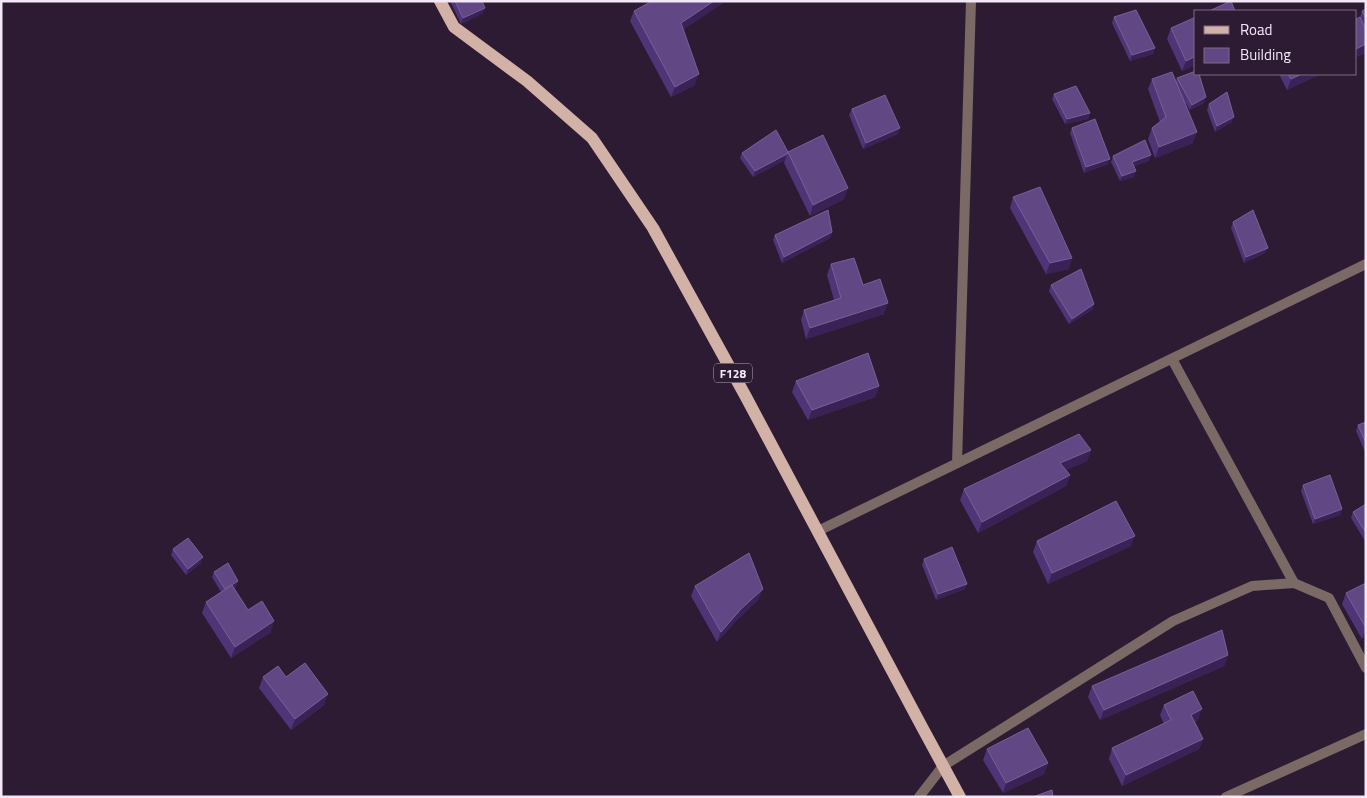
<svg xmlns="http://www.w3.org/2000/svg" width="1367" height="798" viewBox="0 0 1367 798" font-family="'Titillium Web',sans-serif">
  <rect width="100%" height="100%" fill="#2c1b32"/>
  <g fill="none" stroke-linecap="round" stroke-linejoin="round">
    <g stroke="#7a6965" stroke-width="10">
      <path d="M1172 359 1294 583"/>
      <path d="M957 463 971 1"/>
      <path d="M818 531 1366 264"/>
      <path d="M919 797 943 766 1173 621 1252 586 1294 583 1329 598 1366 668"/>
      <path d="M1226 797 1366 734"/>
    </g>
    <path stroke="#d2b1a7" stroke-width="12" d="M440 1 454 27 527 81 592 138 653 228 746 397 922 727 960 797"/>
  </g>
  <g fill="#503478">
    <path d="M450 1H482L483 13 461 24Z"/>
    <path d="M652 1H723V3L683 29 695 85 671 97 630 21 634 11Z"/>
    <path d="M1366 9V53L1356 57 1360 17 1362 11Z"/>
    <path d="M1114 17 1155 48 1153 54 1130 61 1112 23Z"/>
    <path d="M1171 28 1196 65 1182 71 1167 39Z"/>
    <path d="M1279 74H1321L1287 90Z"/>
    <path d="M1177 78 1204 103 1190 110 1184 100 1193 143 1155 158 1148 139 1152 128 1160 122 1148 89 1152 79 1176 81Z"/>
    <path d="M1054 94 1090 113 1088 119 1065 124 1052 99Z"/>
    <path d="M1209 104 1232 122 1215 132 1207 110Z"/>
    <path d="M852 109 898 134 863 149 849 115Z"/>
    <path d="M1072 128 1108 164 1084 173 1070 133Z"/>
    <path d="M788 152 844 199 810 216 784 163 785 160 753 177 740 158 742 153Z"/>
    <path d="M1113 156 1149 161 1134 166V177L1120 181 1111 162Z"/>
    <path d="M1013 197 1069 269 1046 274 1010 208Z"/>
    <path d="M1233 222 1265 253 1244 263 1231 228Z"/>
    <path d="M832 232 830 238 782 263 773 240 775 235Z"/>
    <path d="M831 264 863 285 884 314 806 339 801 320 804 310 834 300 827 275Z"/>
    <path d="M1051 285 1094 304 1092 310 1069 324 1049 291Z"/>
    <path d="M796 381 879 386 875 397 808 420 792 392Z"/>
    <path d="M1366 422V451L1365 452 1356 431 1358 425Z"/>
    <path d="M1091 450 1087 461 1066 470 1070 475 1066 486 978 533 960 500 964 489Z"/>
    <path d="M1303 485 1342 509 1340 515 1313 524 1301 491Z"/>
    <path d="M1366 504V541H1365L1351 518 1353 512Z"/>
    <path d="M1037 541 1131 546 1048 584 1033 552Z"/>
    <path d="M173 549 201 563 186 575 171 555Z"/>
    <path d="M924 559 965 589 936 600 922 565Z"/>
    <path d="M214 572 238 581 236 586 234 588 248 610 271 632 231 658 202 613 206 602 221 592 212 577Z"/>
    <path d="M1366 583V636L1362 639 1342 604 1346 593Z"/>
    <path d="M695 586 759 599 737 620 717 642 691 596Z"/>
    <path d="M1228 655 1224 666 1100 720 1088 697 1092 686Z"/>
    <path d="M263 677H286L324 705 291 730 259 688Z"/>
    <path d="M1164 705 1198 720 1195 722 1203 739 1199 749 1122 786 1109 759 1112 748 1164 724 1160 715Z"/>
    <path d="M987 749 1048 763 1044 774 1003 793 983 760Z"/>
  </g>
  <g fill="#3a2256">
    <path d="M714 1H723V3L677 34 681 23Z"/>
    <path d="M485 8 483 13 461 24 463 18Z"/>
    <path d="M1366 44V53L1356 57V49Z"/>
    <path d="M1155 48 1153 54 1130 61 1132 55Z"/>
    <path d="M1196 56V65L1182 71 1186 61Z"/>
    <path d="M699 74 695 85 671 97 675 87Z"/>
    <path d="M1302 74H1321L1287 90 1291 79Z"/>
    <path d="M1206 97 1204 103 1190 110 1192 105Z"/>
    <path d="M1090 113 1088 119 1065 124 1067 119Z"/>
    <path d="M1234 117 1232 122 1215 132 1217 126Z"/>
    <path d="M900 128 898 134 863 149 866 143Z"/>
    <path d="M1197 132 1193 143 1155 158 1159 147Z"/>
    <path d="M787 154 785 160 753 177 755 171Z"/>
    <path d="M1151 155 1149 161 1130 168 1132 162Z"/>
    <path d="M1110 159 1108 164 1084 173 1086 167Z"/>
    <path d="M1136 171 1134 177 1120 181 1122 176Z"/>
    <path d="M848 188 844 199 810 216 813 205Z"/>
    <path d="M832 232 830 238 782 263 784 257Z"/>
    <path d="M1268 248 1265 253 1244 263 1246 257Z"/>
    <path d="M1072 258 1069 269 1046 274 1050 263Z"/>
    <path d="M888 303 884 314 806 339 810 328Z"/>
    <path d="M1094 304 1092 310 1069 324 1072 319Z"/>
    <path d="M879 386 875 397 808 420 812 410Z"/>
    <path d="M1091 450 1087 461 1057 474 1060 463Z"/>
    <path d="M1070 475 1066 486 978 533 982 522Z"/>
    <path d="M1342 509 1340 515 1313 524 1315 519Z"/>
    <path d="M1135 536 1131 546 1048 584 1052 573Z"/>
    <path d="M203 557 201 563 186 575 188 569Z"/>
    <path d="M238 581 236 586 223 594 225 589Z"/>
    <path d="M967 584 965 589 936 600 938 594Z"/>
    <path d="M763 589 759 599 737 620 717 642 721 632 741 609Z"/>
    <path d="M274 621 271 632 231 658 235 647Z"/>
    <path d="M1366 628V636L1362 639Z"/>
    <path d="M1228 655 1224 666 1100 720 1104 710Z"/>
    <path d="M328 694 324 705 291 730 295 719Z"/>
    <path d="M1202 709 1198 720 1187 725 1191 715Z"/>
    <path d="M1203 739 1199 749 1122 786 1126 775Z"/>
    <path d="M1048 763 1044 774 1003 793 1006 783Z"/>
  </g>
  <g fill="#624785" stroke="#786097">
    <path d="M455 1H482L485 8 463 18Z"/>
    <path d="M652 1H714L681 23 699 74 675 87 634 11Z"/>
    <path d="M1231 1 1235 11H1209Z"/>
    <path d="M1366 9V19L1362 11Z"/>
    <path d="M1136 10 1155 48 1132 55 1114 17Z"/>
    <path d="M1196 17V56L1186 61 1171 28Z"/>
    <path d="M1360 17 1366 30V44L1356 49V19Z"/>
    <path d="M1196 71V74H1199L1206 97 1192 105 1177 78Z"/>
    <path d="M1172 72 1197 132 1159 147 1152 128 1166 117 1152 79Z"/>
    <path d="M1288 74H1302L1291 79Z"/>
    <path d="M1076 86 1090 113 1067 119 1054 94Z"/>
    <path d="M1227 92 1234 117 1217 126 1209 104Z"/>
    <path d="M885 95 900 128 866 143 852 109Z"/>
    <path d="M1095 119 1110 159 1086 167 1072 128Z"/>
    <path d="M776 130 788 152 787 154 755 171 742 153Z"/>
    <path d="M823 135 848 188 813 205 788 152Z"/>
    <path d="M1145 140 1151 155 1132 162 1136 171 1122 176 1113 156Z"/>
    <path d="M1040 187 1072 258 1050 263 1013 197Z"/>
    <path d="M828 210 832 232 784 257 775 235Z"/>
    <path d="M1253 210 1268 248 1246 257 1233 222Z"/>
    <path d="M854 258 863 285 880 279 888 303 810 328 804 310 841 298 831 264Z"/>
    <path d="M1081 269 1094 304 1072 319 1051 285Z"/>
    <path d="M868 353 879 386 812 410 796 381Z"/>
    <path d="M1366 422V443L1358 425Z"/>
    <path d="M1079 434 1091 450 1060 463 1070 475 982 522 964 489Z"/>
    <path d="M1330 475 1342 509 1315 519 1303 485Z"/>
    <path d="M1116 501 1135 536 1052 573 1037 541Z"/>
    <path d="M1366 504V533L1353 512Z"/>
    <path d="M188 538 203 557 188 569 173 549Z"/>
    <path d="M952 547 967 584 938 594 924 559Z"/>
    <path d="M749 553 763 589 741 609 721 632 695 586Z"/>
    <path d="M228 563 238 581 225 589 214 572Z"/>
    <path d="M1366 583V628L1346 593Z"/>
    <path d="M232 585 248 610 262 601 274 621 235 647 206 602Z"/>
    <path d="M1222 630 1228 655 1104 710 1092 686Z"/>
    <path d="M305 663 328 694 295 719 263 677 278 666 286 677Z"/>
    <path d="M1193 691 1202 709 1191 715 1203 739 1126 775 1112 748 1171 720 1164 705Z"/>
    <path d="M1028 728 1048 763 1006 783 987 749Z"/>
    <path d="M1052 790 1053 797H1033Z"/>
  </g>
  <g text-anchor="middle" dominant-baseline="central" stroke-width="4.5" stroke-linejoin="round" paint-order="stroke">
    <rect fill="#2c1b32" stroke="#b7aabd" stroke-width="1" x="714" y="363.5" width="38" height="19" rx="4"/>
    <g font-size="12" font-weight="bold" fill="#f3e8f8">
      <text x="733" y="373">F128</text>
    </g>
  </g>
  <rect width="1367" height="798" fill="none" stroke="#f3e8f8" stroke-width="5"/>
  <rect x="1194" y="10" width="162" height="65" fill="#2c1b32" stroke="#7c6d81"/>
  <rect x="1204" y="26" width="25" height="8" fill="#d2b1a7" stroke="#7c6d81"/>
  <text x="1240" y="35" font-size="15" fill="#f3e8f8">Road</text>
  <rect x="1204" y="48" width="25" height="15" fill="#624785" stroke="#7c6d81"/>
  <text x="1240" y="60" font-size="15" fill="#f3e8f8">Building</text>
</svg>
